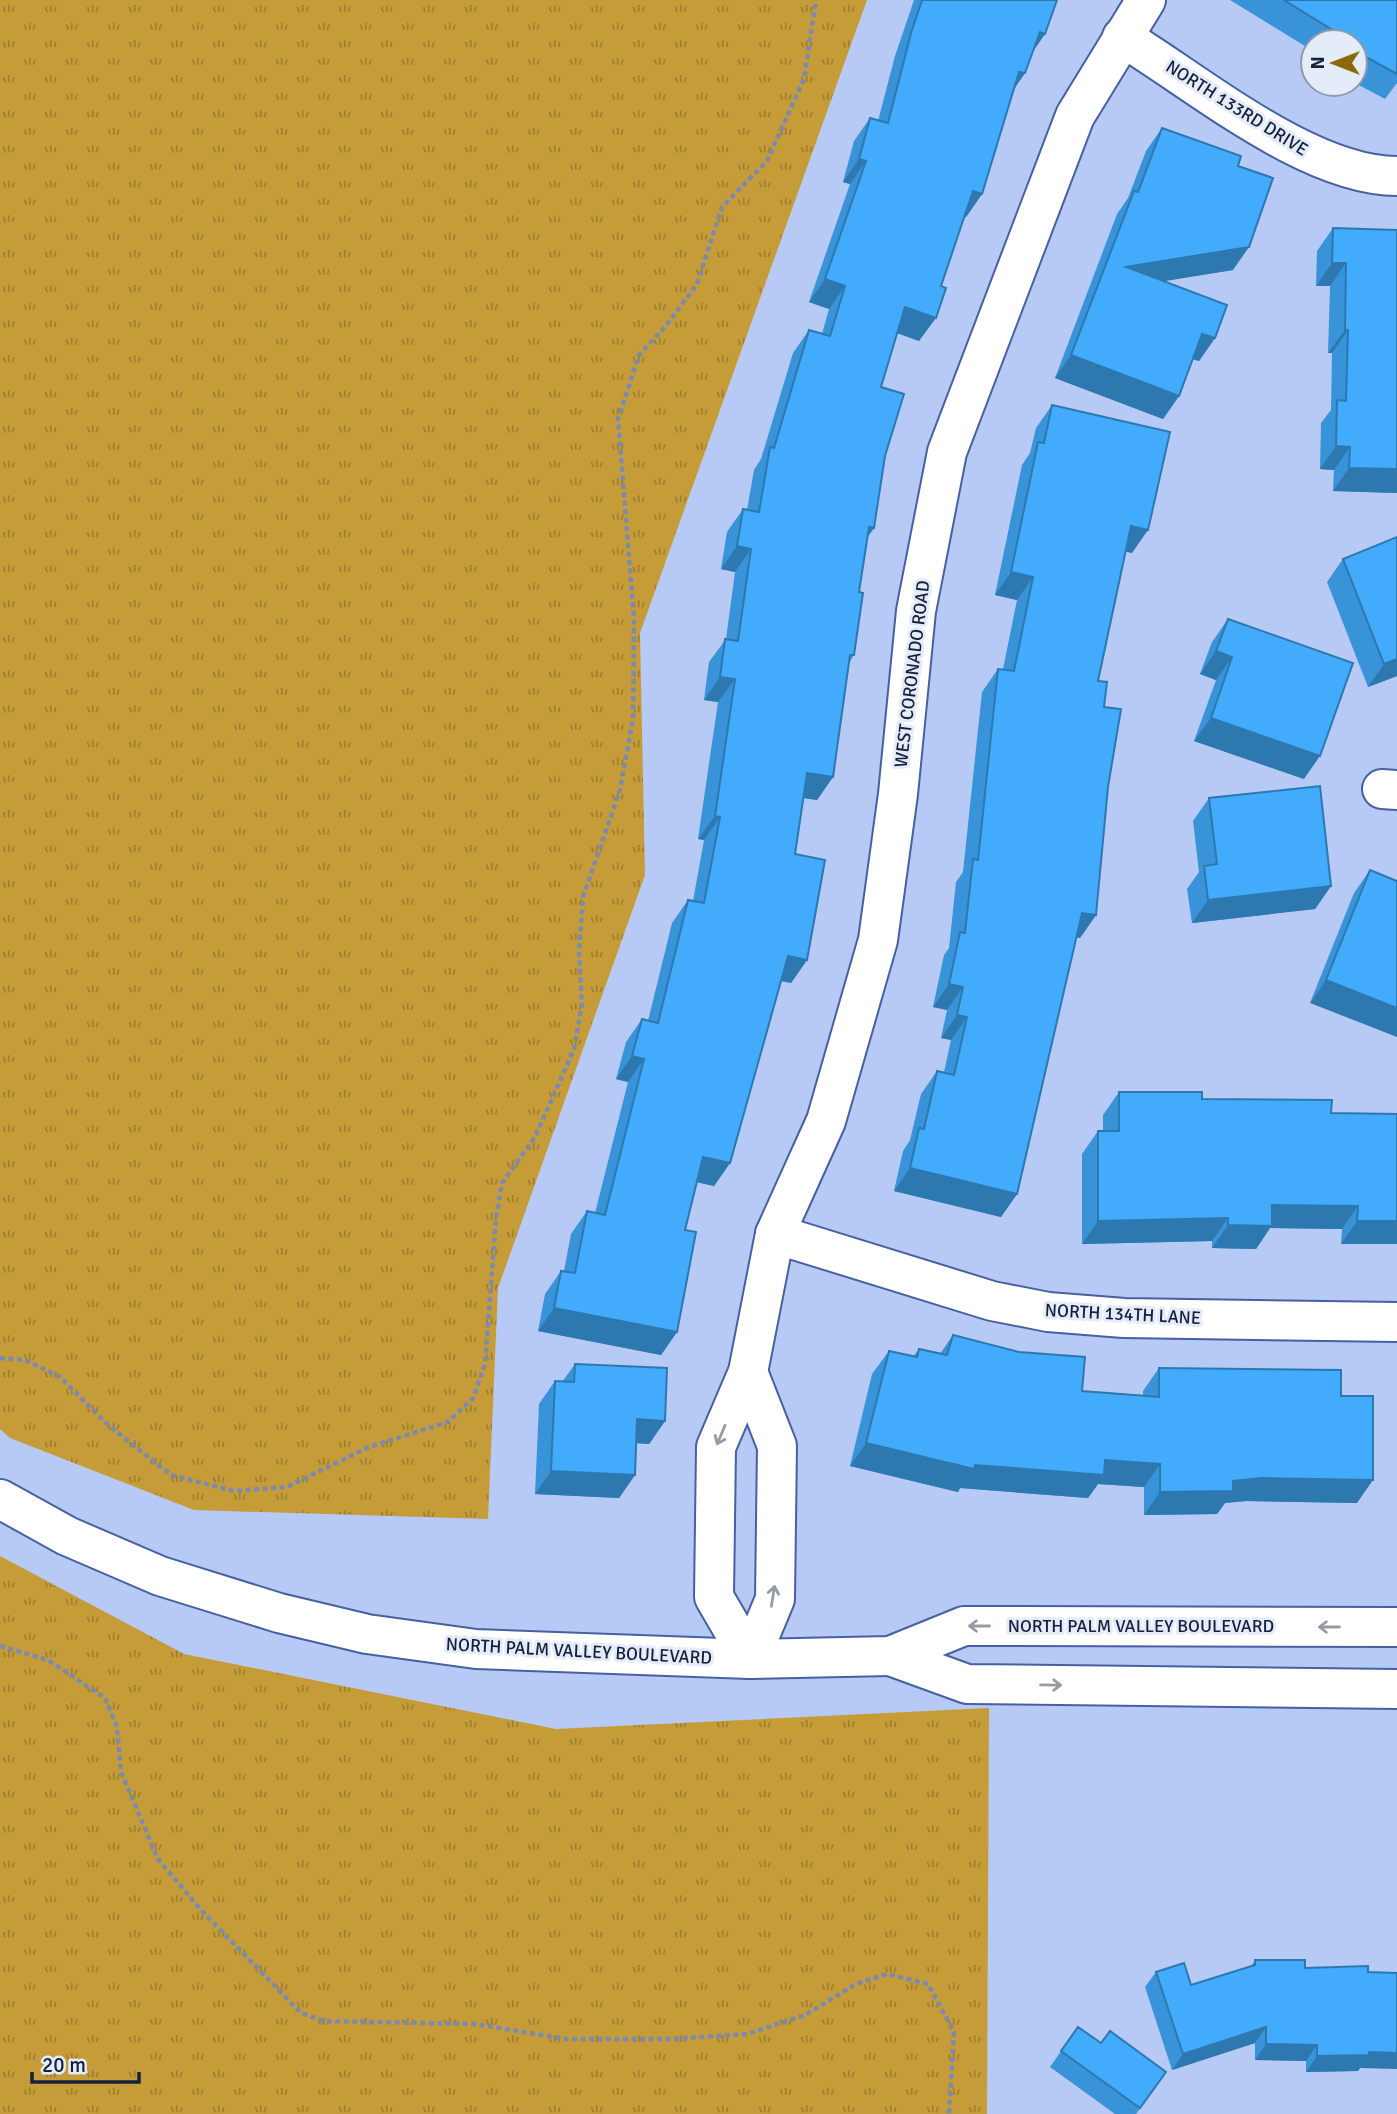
<svg xmlns="http://www.w3.org/2000/svg" width="1397" height="2114" viewBox="0 0 1397 2114" font-family="Signika,sans-serif">
  <defs>
    <pattern id="grass-tufts" width="24" height="20" patternUnits="userSpaceOnUse" patternTransform="scale(1.75)"><rect width="24" height="20" fill="#c59c38"/><path d="M3 7l-1-3M5 7V3M7 7l1-3M15 17l-1-3M17 17v-4M19 17l1-3" fill="none" stroke="#9f7f30"/></pattern>
  </defs>
  <rect width="100%" height="100%" fill="#b6caf5"/>
  <g fill="url(#grass-tufts)">
    <path d="M0 0H867L640 633 645 875 498 1288 488 1519 194 1510 10 1438 0 1429Z"/>
    <path d="M0 1556 184 1654 556 1729 989 1708 987 2114H0Z"/>
  </g>
  <g fill="none" stroke-linecap="round" stroke-linejoin="round">
    <g stroke="#4660a0" stroke-width="42">
      <g id="minor">
        <path d="M1122 37C1198 83 1308 176 1397 176"/>
        <path d="M1382 789 1397 790"/>
        <path d="M775 1234 992 1301 1048 1312 1124 1318 1397 1322"/>
        <path d="M748 1372 777 1446 775 1599 750 1659"/>
        <path d="M0 1499 67 1536 160 1576 279 1613 367 1634 476 1649 750 1659 890 1656 964 1626 1397 1627"/>
        <path d="M890 1656 967 1684 1397 1689"/>
        <path d="M750 1659 714 1597 716 1447 748 1372 775 1234 826 1121 878 940 898 794 916 611 947 452 1075 116 1146 0"/>
      </g>
    </g>
    <g stroke="#7b8bb0" stroke-width="4.5" stroke-dasharray="5 3.5" stroke-linecap="butt">
      <path d="M0 1358 25 1360 60 1377 108 1425 171 1475 234 1491 287 1487 369 1447 448 1422 473 1398 485 1364 496 1218 502 1183 535 1137 574 1049 582 1005 579 951 583 897 620 790 633 719 634 619 618 419 639 355 665 327 697 284 722 207 767 161 804 79 816 0"/>
      <path d="M0 1646 48 1660 105 1698 117 1727 121 1772 158 1859 201 1910 301 2013 324 2021 475 2024 566 2039H671L747 2034 805 2015 856 1984 887 1974 928 1984 954 2032 949 2114"/>
    </g>
    <use href="#minor" stroke="#fff" stroke-width="38"/>
  </g>
  <g fill="#3993d9">
    <path d="M914 0H1057L1045 34 1033 51 1025 73 1014 89 982 194 966 217 965 216 919 341 897 333 881 387 885 456 868 537 859 592 854 655 849 663 833 777 817 800 803 798 795 854 807 960 791 983 781 981 730 1163 714 1186 697 1182 685 1230 677 1332 661 1355 538 1331 545 1294 561 1271H564L571 1234 587 1211 595 1213 628 1082 616 1079 626 1042 642 1019 648 1021 672 923 688 900 693 901 704 840 698 839 718 702 704 700 709 662 726 639 735 572 721 569 727 532 743 509 747 510 754 470 761 459 793 353 809 330 822 334 829 309 809 302 850 184 843 182 854 141 870 118 878 121 895 56Z"/>
    <path d="M1230 0H1397V83L1385 99 1355 83V42H1313V51Z"/>
    <path d="M1162 128 1238 166 1233 270 1163 281 1215 338 1199 361 1193 359 1179 396 1163 419 1055 378 1117 214 1128 198 1146 151Z"/>
    <path d="M1333 228 1397 230V493L1333 491 1334 470 1320 469 1321 423 1331 410 1332 353H1328L1330 286H1316L1317 251Z"/>
    <path d="M1052 405 1132 553 1125 551 1098 681 1104 707 1108 787 1096 915 1080 938 1076 937 1017 1194 1001 1217 894 1191 903 1151 910 1140 921 1094 937 1071 944 1072 951 1040 941 1038 947 1010 933 1007 944 955 949 948 956 882 963 872 982 692 998 669H1003L1017 600 995 595 1022 465 1030 453 1036 428Z"/>
    <path d="M1397 537V676L1368 687 1327 582 1343 559Z"/>
    <path d="M1228 619 1304 779 1194 741 1216 680 1200 674 1212 642Z"/>
    <path d="M1209 798 1331 886 1315 909 1192 923 1187 889 1199 872 1193 821Z"/>
    <path d="M1370 870 1397 881 1310 1003 1354 893Z"/>
    <path d="M1119 1092 1202 1099 1331 1113 1397 1114V1244H1341L1342 1229 1270 1228 1256 1249 1212 1248V1241L1082 1244V1154L1098 1131H1103V1115Z"/>
    <path d="M953 1335 1082 1391 1143 1395V1391L1159 1368 1341 1396 1357 1503 1246 1501 1225 1503 1217 1514 1144 1515V1487L1098 1484 1088 1498 960 1488 958 1492 850 1466 872 1374 889 1351 913 1357 919 1349 940 1354Z"/>
    <path d="M575 1364 665 1421 649 1444 636 1443 635 1475 619 1498 535 1494 539 1404 555 1381 562 1382Z"/>
    <path d="M1255 1960 1305 1968 1360 2068 1358 2071 1306 2072V2061L1255 2060V2043L1172 2070 1145 1987 1156 1972 1191 1985 1251 1967Z"/>
    <path d="M1078 2027 1101 2043 1166 2072 1136 2114H1115L1050 2067Z"/>
  </g>
  <g fill="#2e78b0">
    <path d="M1040 32 1045 34 1029 57Z"/>
    <path d="M1019 72 1025 73 1009 96Z"/>
    <path d="M859 159 866 161 850 184 843 182Z"/>
    <path d="M973 191 982 194 966 217 957 214Z"/>
    <path d="M1249 247 1233 270 1110 290 1126 267Z"/>
    <path d="M1332 263H1346L1330 286H1316Z"/>
    <path d="M825 279 845 286 829 309 809 302Z"/>
    <path d="M905 307 936 318 919 341 889 330Z"/>
    <path d="M1345 330H1348L1332 353H1328Z"/>
    <path d="M1202 334 1215 338 1199 361 1186 357Z"/>
    <path d="M1071 355 1179 396 1163 419 1055 378Z"/>
    <path d="M1336 446 1350 447 1334 470 1320 469Z"/>
    <path d="M1349 468 1397 469V493L1333 491Z"/>
    <path d="M1131 526 1148 530 1132 553 1115 549Z"/>
    <path d="M869 527 874 528 858 551Z"/>
    <path d="M737 546 751 549 735 572 721 569Z"/>
    <path d="M1011 572 1033 577 1017 600 995 595Z"/>
    <path d="M1216 651 1232 657 1216 680 1200 674Z"/>
    <path d="M1397 659V676L1368 687 1384 664Z"/>
    <path d="M720 677 735 679 718 702 704 700Z"/>
    <path d="M1211 718 1320 756 1304 779 1194 741Z"/>
    <path d="M807 773 833 777 817 800 791 796Z"/>
    <path d="M715 816 720 817 704 840 698 839Z"/>
    <path d="M1331 886 1315 909 1192 923 1208 900Z"/>
    <path d="M1082 913 1096 915 1080 938 1065 936Z"/>
    <path d="M788 956 807 960 791 983 772 979Z"/>
    <path d="M1326 980 1397 1008V1037L1310 1003Z"/>
    <path d="M949 984 963 987 947 1010 933 1007Z"/>
    <path d="M957 1015 967 1017 951 1040 941 1038Z"/>
    <path d="M632 1056 644 1059 628 1082 616 1079Z"/>
    <path d="M703 1157 730 1163 714 1186 687 1180Z"/>
    <path d="M910 1168 1017 1194 1001 1217 894 1191Z"/>
    <path d="M1272 1205 1358 1206 1342 1229 1270 1228 1256 1249 1212 1248 1228 1225Z"/>
    <path d="M1228 1218 1212 1241 1082 1244 1098 1221Z"/>
    <path d="M1357 1221H1397V1244H1341Z"/>
    <path d="M554 1308 677 1332 661 1355 538 1331Z"/>
    <path d="M637 1419 665 1421 649 1444 621 1442Z"/>
    <path d="M866 1443 975 1465 1105 1460 1160 1464 1144 1487 1098 1484 1088 1498 960 1488 958 1492 850 1466Z"/>
    <path d="M551 1471 635 1475 619 1498 535 1494Z"/>
    <path d="M1262 1478 1373 1480 1357 1503 1246 1501 1225 1503 1217 1514 1144 1515 1160 1492 1233 1481Z"/>
    <path d="M1266 2027 1255 2043 1172 2070 1183 2054Z"/>
    <path d="M1266 2044 1317 2045 1306 2061 1255 2060Z"/>
    <path d="M1369 2052 1397 2053V2069L1360 2068 1358 2071 1306 2072 1317 2056Z"/>
  </g>
  <g fill="#42abfc" stroke="#2e78b0" stroke-width="2">
    <path d="M922 0H1057L1045 34 1040 32 1025 73 1019 72 982 194 973 191 941 286 946 288 936 318 905 307 881 387 904 394 885 456 874 528 869 527 859 592 863 593 854 655H850L833 777 807 773 795 854 825 860 807 960 788 956 730 1163 703 1157 685 1230 696 1232 677 1332 554 1308 561 1271 575 1273 587 1211 605 1215 644 1059 632 1056 642 1019 658 1023 688 900 704 903 720 817 715 816 735 679 720 677 725 639 738 641 751 549 737 546 743 509 759 512 770 447 774 448 809 330 830 336 845 286 825 279 866 161 859 159 870 118 888 123 911 33Z"/>
    <path d="M1284 0H1397V74L1355 51V42H1352Z"/>
    <path d="M1162 128 1241 156 1238 166 1273 178 1249 247 1126 267 1227 305 1215 338 1202 334 1179 396 1071 355 1134 191 1138 192Z"/>
    <path d="M1333 228 1397 230V469L1349 468 1350 447 1336 446 1337 400 1346 401 1348 330H1345L1346 263H1332Z"/>
    <path d="M1052 405 1170 432 1148 530 1131 526 1098 681 1107 682 1104 707 1121 709 1108 787 1096 915 1082 913 1017 1194 910 1168 919 1128 924 1129 937 1071 954 1075 967 1017 957 1015 963 987 949 984 960 932 965 933 973 859 978 860 998 669 1014 671 1033 577 1011 572 1038 442 1044 443Z"/>
    <path d="M1397 537V659L1384 664 1343 559Z"/>
    <path d="M1228 619 1353 663 1320 756 1211 718 1232 657 1216 651Z"/>
    <path d="M1320 786 1331 886 1208 900 1204 866 1217 864 1209 798Z"/>
    <path d="M1370 870 1397 881V1008L1326 980Z"/>
    <path d="M1119 1092H1202V1099L1332 1100 1331 1113 1397 1114V1221H1357L1358 1206 1272 1205V1226L1228 1225V1218L1098 1221V1131H1119Z"/>
    <path d="M953 1335 1019 1352 1085 1357 1082 1391 1159 1397V1368L1341 1370V1396H1373V1480L1262 1478 1233 1481V1491L1160 1492V1464L1105 1460 1104 1475 975 1465 974 1469 866 1443 889 1351 917 1357 919 1349 947 1355Z"/>
    <path d="M575 1364 667 1368 665 1421 637 1419 635 1475 551 1471 555 1381 574 1382Z"/>
    <path d="M1255 1960H1305V1968L1368 1966V1972L1397 1973V2053L1369 2052V2055L1317 2056V2045L1266 2044V2027L1183 2054 1156 1972 1184 1963 1191 1985 1255 1965Z"/>
    <path d="M1078 2027 1101 2043 1110 2031 1166 2072 1140 2108 1061 2051Z"/>
  </g>
  <defs><path id="oneway-shaft" d="M-6 0H5M1.5-3L5.5 0L1.5 3" fill="none" stroke-width="1.6" stroke-linecap="round" stroke-linejoin="round" transform="scale(1.75)"/></defs>
  <g stroke="#969ba6">
    <use href="#oneway-shaft" transform="translate(721 1435) rotate(113)"/>
    <use href="#oneway-shaft" transform="translate(773 1596) rotate(-81)"/>
    <use href="#oneway-shaft" transform="translate(979 1626) rotate(-180)"/>
    <use href="#oneway-shaft" transform="translate(1329 1627) rotate(-180)"/>
    <use href="#oneway-shaft" transform="translate(1051 1685) rotate(1)"/>
  </g>
  <g text-anchor="middle" dominant-baseline="central" stroke-width="6" stroke-linejoin="round" paint-order="stroke">
    <g font-size="18" fill="#15203a" stroke="#e4ebf9">
      <text transform="translate(1237 108) rotate(32)">NORTH 133RD DRIVE</text>
      <text transform="translate(912 674) rotate(-83)">WEST CORONADO ROAD</text>
      <text transform="translate(1123 1314) rotate(3)">NORTH 134TH LANE</text>
      <text x="1141" y="1626">NORTH PALM VALLEY BOULEVARD</text>
      <text transform="translate(579 1651) rotate(3)">NORTH PALM VALLEY BOULEVARD</text>
    </g>
  </g>
  <g transform="translate(1334 63) rotate(270)"><circle r="33" fill="#e4ebf9" stroke="#919aad" stroke-width="2"/>
  <path d="M0-5L12 26L0 18L-12 26Z" fill="#8b690a"/>
  <text y="-10" font-size="19" font-weight="bold" text-anchor="middle" fill="#15203a">N</text>
  </g>
  <path d="M32 2072v10h107v-10" fill="none" stroke="#15203a" stroke-width="3.5"/>
  <text x="42" y="2072" font-size="21" fill="#15203a" stroke="#e4ebf9" stroke-width="5" paint-order="stroke">20 m</text>
</svg>
